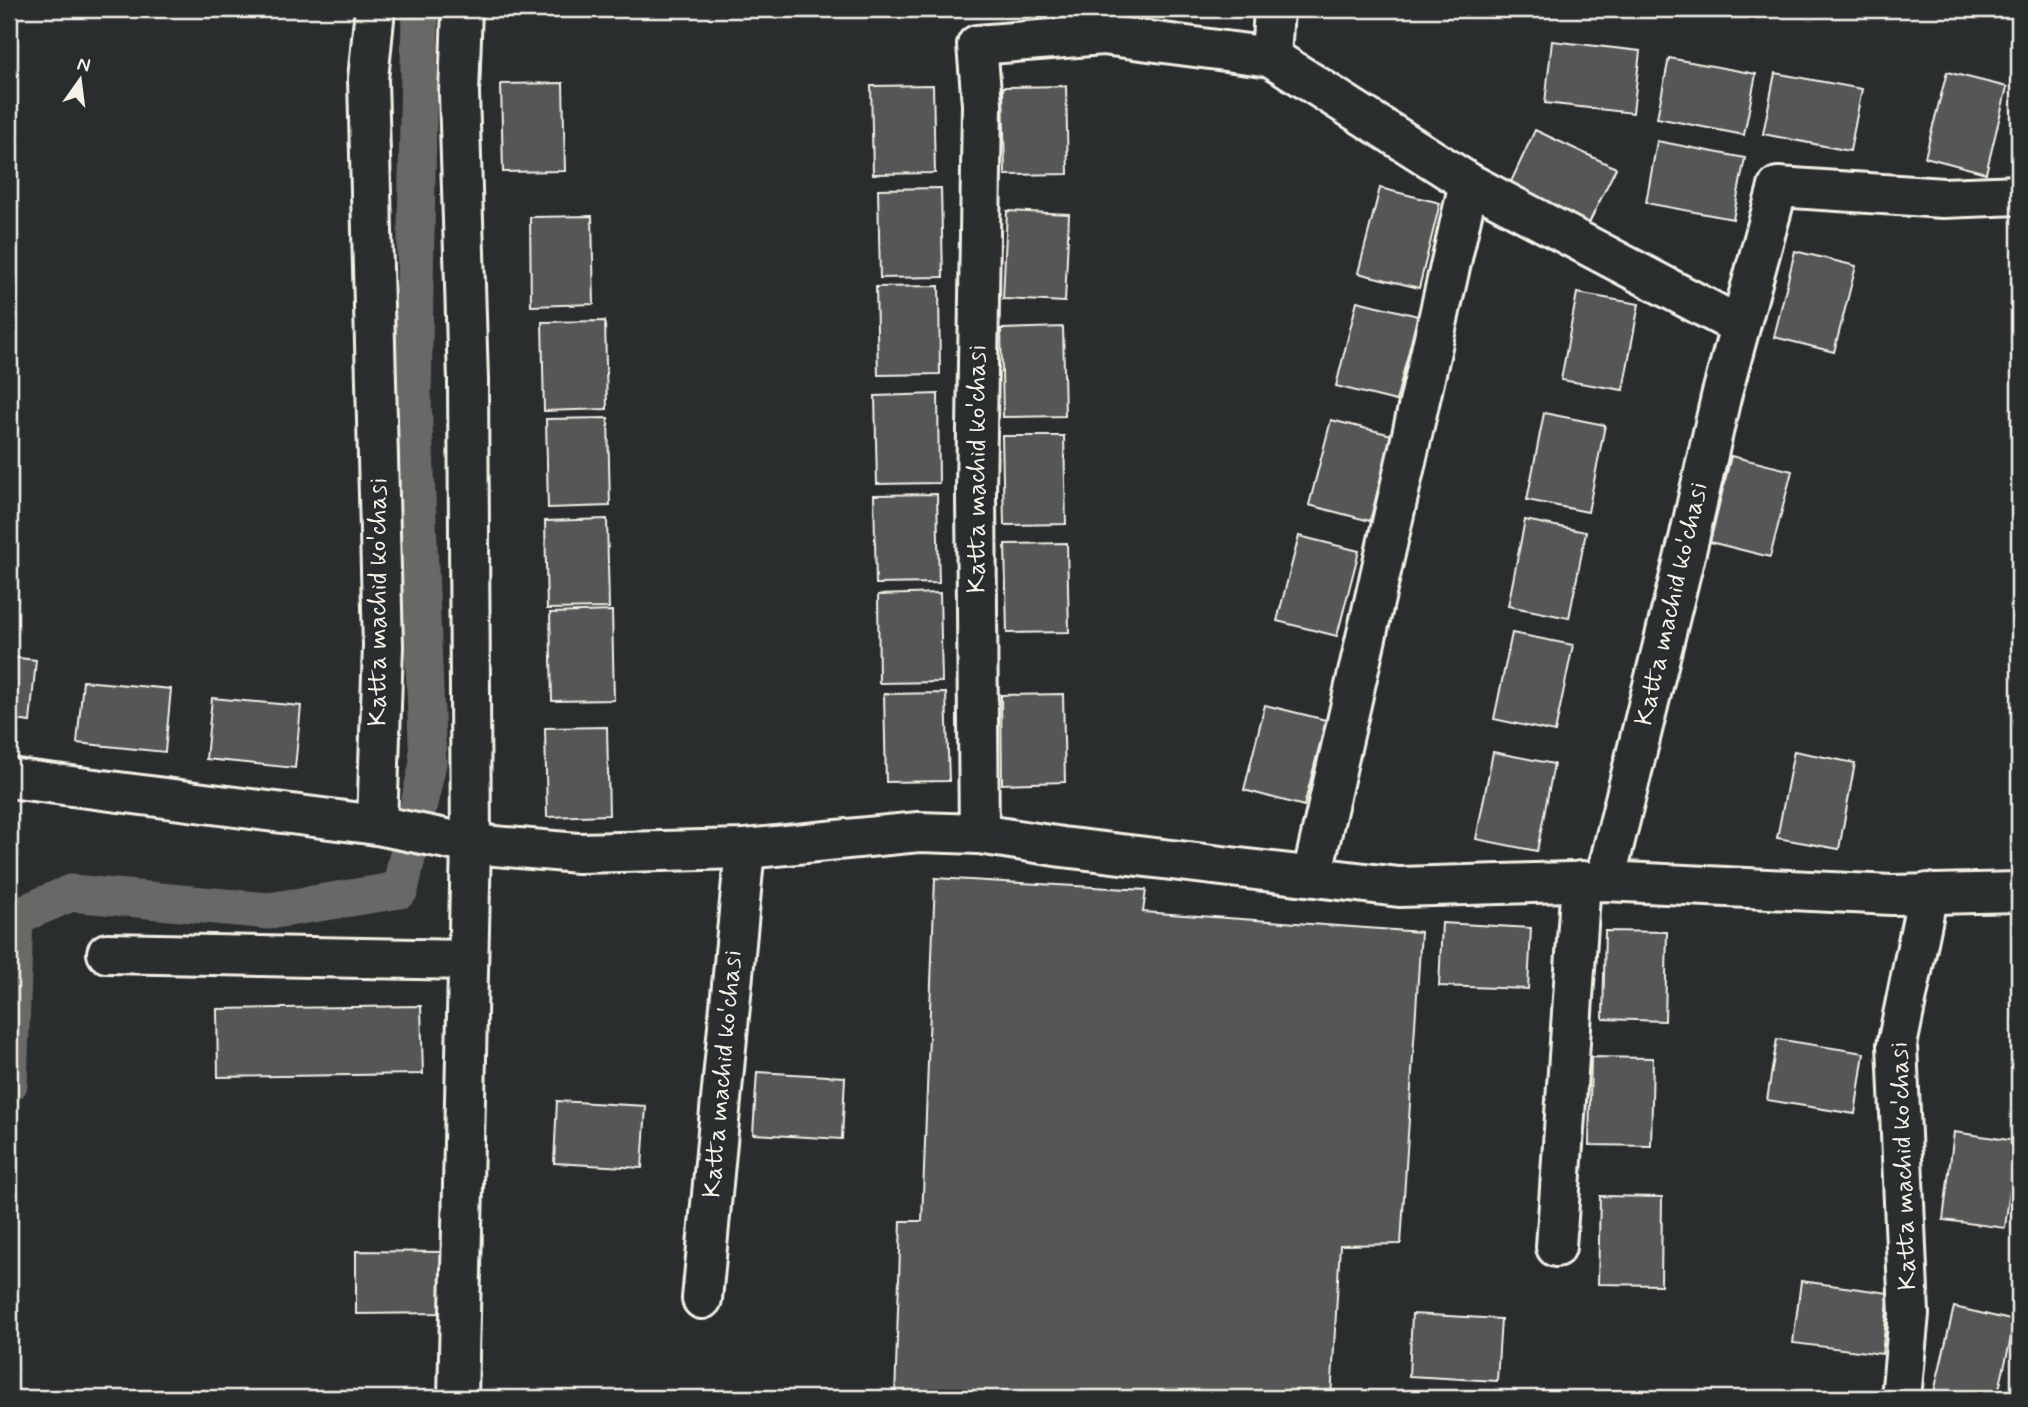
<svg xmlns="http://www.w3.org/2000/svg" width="2028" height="1407" viewBox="0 0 2028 1407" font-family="Mynerve,sans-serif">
  <rect width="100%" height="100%" fill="#2a2d2e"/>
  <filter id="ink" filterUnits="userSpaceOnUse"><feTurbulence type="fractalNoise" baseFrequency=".0143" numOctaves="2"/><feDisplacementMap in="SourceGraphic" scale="14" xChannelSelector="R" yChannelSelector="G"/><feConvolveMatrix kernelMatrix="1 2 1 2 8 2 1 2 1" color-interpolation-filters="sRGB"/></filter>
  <g filter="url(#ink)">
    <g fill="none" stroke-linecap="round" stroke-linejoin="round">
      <path stroke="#676866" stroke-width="37" d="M9 1084 15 917 71 893 269 911 400 890 428 763 413 400 420 9"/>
    </g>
    <g fill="#555756" stroke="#f4f1e8" stroke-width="2">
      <path d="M1552 41 1640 51 1633 113 1545 103Z"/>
      <path d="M1669 58 1756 74 1744 135 1657 118Z"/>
      <path d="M1947 72 2007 87 1986 173 1925 157Z"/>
      <path d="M1775 73 1862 89 1850 151 1763 134Z"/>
      <path d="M563 83 565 171 503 172 501 84Z"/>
      <path d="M933 85 935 173 873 174 871 86Z"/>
      <path d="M1066 86 1068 174 1005 175 1003 87Z"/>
      <path d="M1535 130 1616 168 1589 223 1509 186Z"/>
      <path d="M1657 141 1745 158 1733 219 1646 203Z"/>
      <path d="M941 188 943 277 880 278 878 189Z"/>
      <path d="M1380 188 1440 203 1419 288 1358 273Z"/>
      <path d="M1007 211 1069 214 1065 302 1003 299Z"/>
      <path d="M592 216 594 304 531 306 530 217Z"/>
      <path d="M1795 251 1856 266 1834 352 1774 337Z"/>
      <path d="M939 286 940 374 878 375 876 287Z"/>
      <path d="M1577 293 1639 304 1623 390 1561 380Z"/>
      <path d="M1357 301 1418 316 1396 401 1336 386Z"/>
      <path d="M605 321 607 409 544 411 542 322Z"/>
      <path d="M1063 327 1065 416 1003 417 1001 329Z"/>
      <path d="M938 394 939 483 877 484 875 396Z"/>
      <path d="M1544 413 1605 425 1588 512 1527 500Z"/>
      <path d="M608 418 610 506 548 508 546 419Z"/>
      <path d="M1331 420 1392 435 1370 521 1309 505Z"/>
      <path d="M1002 436H1064L1066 524 1004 525Z"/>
      <path d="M1731 456 1792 471 1770 557 1710 542Z"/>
      <path d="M937 494 939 583 876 584 874 495Z"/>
      <path d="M607 519 609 608 547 609 545 521Z"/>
      <path d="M1525 520 1586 532 1569 618 1508 606Z"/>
      <path d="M1299 536 1359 551 1337 636 1277 621Z"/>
      <path d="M1067 543 1069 632 1007 633 1005 544Z"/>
      <path d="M940 593 942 682 879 683 878 595Z"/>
      <path d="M612 611 614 700 552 701 550 613Z"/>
      <path d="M1512 633 1573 645 1555 732 1494 719Z"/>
      <path d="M9 657 36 660 30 722 9 719Z"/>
      <path d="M83 681 171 689 165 752 77 743Z"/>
      <path d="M946 693 949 781 886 782 884 694Z"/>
      <path d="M1063 694 1065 782 1002 784 1001 695Z"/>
      <path d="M212 698 301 706 295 768 206 759Z"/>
      <path d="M1265 705 1326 720 1304 806 1244 790Z"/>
      <path d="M607 727 609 815 547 817 545 728Z"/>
      <path d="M1794 751 1855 763 1839 849 1777 838Z"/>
      <path d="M1493 752 1554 764 1537 851 1476 839Z"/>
      <path d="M935 878 1146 890 1143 912 1421 932 1401 1244 1340 1245 1331 1398H895L901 1221H922Z"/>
      <path d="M1442 923 1531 928 1528 989 1439 986Z"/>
      <path d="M1605 931 1667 932 1665 1021 1603 1019Z"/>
      <path d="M421 1006 423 1074 218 1077 217 1009Z"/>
      <path d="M1777 1039 1864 1053 1855 1114 1767 1100Z"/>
      <path d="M1591 1057 1653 1058 1651 1146 1589 1145Z"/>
      <path d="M757 1072 845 1077 842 1139 753 1134Z"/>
      <path d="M557 1101 646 1106 642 1168 554 1163Z"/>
      <path d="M1954 1132 2016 1141 2005 1228 1943 1220Z"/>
      <path d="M1600 1196 1662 1197 1661 1285 1598 1284Z"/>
      <path d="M356 1251 445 1252V1313L356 1314Z"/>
      <path d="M1801 1281 1889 1293 1882 1354 1793 1343Z"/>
      <path d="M1954 1307 2015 1321 1997 1398H1958L1934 1392Z"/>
      <path d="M1412 1314 1501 1319 1497 1381 1409 1376Z"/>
    </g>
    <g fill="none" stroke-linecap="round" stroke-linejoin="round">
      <g stroke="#f4f1e8" stroke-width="44">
        <g id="minor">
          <path d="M375 9 368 79 383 646 377 825"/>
          <path d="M1271 57 1274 9"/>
          <path d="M9 778 377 825 471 844 578 853 745 849 919 832 979 834 1062 847 1399 887 1605 881 1892 895 2019 892"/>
          <path d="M979 834 976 495 982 104 977 45 1103 35 1271 57 1469 183 1740 326"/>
          <path d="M1312 876 1469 183"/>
          <path d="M1605 881 1689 539 1721 397 1778 187 1943 198 2019 195"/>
          <path d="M107 953 468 960"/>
          <path d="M1556 1247 1581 881"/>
          <path d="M702 1299 745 849"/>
          <path d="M458 1398 471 844 468 380 459 93 462 9"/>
          <path d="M1901 1398 1909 1314 1897 1045 1928 893"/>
        </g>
      </g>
      <use href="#minor" stroke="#2a2d2e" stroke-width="38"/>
    </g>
  </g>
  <g text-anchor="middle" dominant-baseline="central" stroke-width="5" stroke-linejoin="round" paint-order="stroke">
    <g font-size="26" fill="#f4f1e8" stroke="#2a2d2e">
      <text transform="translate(978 469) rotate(-90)">Katta machid ko'chasi</text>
      <text transform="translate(379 602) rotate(-90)">Katta machid ko'chasi</text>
      <text transform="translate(1672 604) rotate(-77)">Katta machid ko'chasi</text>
      <text transform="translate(723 1074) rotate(-85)">Katta machid ko'chasi</text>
      <text transform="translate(1904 1166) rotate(-92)">Katta machid ko'chasi</text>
    </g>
  </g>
  <rect width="2028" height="1407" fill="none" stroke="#2a2d2e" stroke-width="35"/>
  <rect x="18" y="18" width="1993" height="1372" fill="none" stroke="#f4f1e8" stroke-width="2.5" filter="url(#ink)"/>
  <g transform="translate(80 80) rotate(14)" stroke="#2a2d2e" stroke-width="5" paint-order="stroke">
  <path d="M0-5L12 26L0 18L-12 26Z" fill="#f4f1e8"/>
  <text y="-10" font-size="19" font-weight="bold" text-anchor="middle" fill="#f4f1e8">N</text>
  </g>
</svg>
